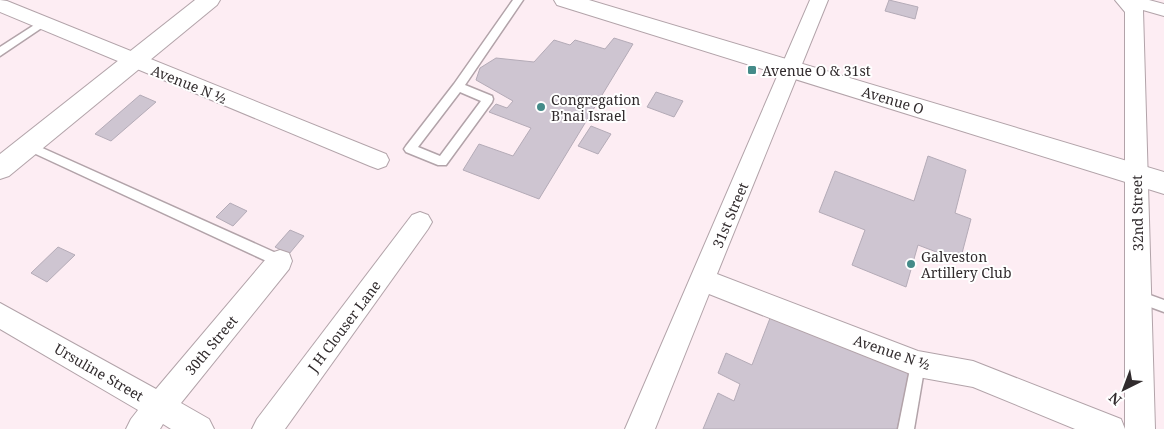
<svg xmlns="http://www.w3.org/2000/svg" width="1164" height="429" viewBox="0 0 1164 429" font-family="'Noto Serif',serif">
  <rect width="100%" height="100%" fill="#fdedf3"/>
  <g fill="#cec5d1" stroke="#b4abb7">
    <path d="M889 0 918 7 915 19 885 11Z"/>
    <path d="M614 38 633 44 539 199 463 170 479 144 513 156 531 128 489 112 496 104 507 108 513 101 476 80 480 68 496 58 534 62 554 40 570 45 575 40 605 49Z"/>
    <path d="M656 92 683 101 674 117 647 107Z"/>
    <path d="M140 95 156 102 111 141 95 134Z"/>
    <path d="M591 126 611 134 598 154 578 146Z"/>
    <path d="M928 156 966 170 955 213 971 219 960 261 918 245 906 287 852 265 865 230 819 212 835 171 914 201Z"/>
    <path d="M230 203 247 211 233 226 216 217Z"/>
    <path d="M290 230 304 236 289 254 275 247Z"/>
    <path d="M58 247 75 255 47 282 31 273Z"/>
    <path d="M772 313 910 372 897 429H703L718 393 734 401 740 384 718 373 726 353 752 365Z"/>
  </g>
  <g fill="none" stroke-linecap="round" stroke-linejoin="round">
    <g stroke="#b2a3a9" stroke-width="3">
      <g id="service">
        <path d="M513 0H523L465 85 492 96 493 99 492 102 446 165H438L406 152 404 149 406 146 454 84ZM460 92 481 101 440 156 418 147Z"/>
        <path d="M42 20 47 23 46 25 0 56V47Z"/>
        <path d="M29 142 285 257 287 261 285 265 280 267 275 265 25 149 23 146Z"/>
        <path d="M1139 291 1164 300V312L1134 301 1132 297 1134 293Z"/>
        <path d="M918 357 923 359 925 364 914 429H898L911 364 913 359Z"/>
      </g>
    </g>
    <g stroke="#b2a3a9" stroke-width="2">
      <g id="minor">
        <path d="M0 0 7 1 386 154 389 160 386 166 378 169 370 166 0 12Z"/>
        <path d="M810 0H828L717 274 918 351 973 361 1121 419 1125 429V12L1115 0H1149L1164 4V16L1143 10 1155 429H1075L973 387 918 377 709 294 655 429H625Z"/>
        <path d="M420 212 428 215 432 222 428 229 285 429H252L257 419 412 215Z"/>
        <path d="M280 250 289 253 292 261 289 269 181 403 209 419 214 429H171L163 424 160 429H126L131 419 138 410 0 329V303L156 389 271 253Z"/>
      </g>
    </g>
    <g stroke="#b2a3a9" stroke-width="2">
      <g id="secondary">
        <path d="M195 0H220L217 5 9 176 0 179V154Z"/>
        <path d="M554 0H589L1164 172V194L557 5Z"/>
      </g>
    </g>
    <use href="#service" fill="#fff" fill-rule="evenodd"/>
    <use href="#minor" fill="#fff" fill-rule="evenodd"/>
    <use href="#secondary" fill="#fff" fill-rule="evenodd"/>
  </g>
  <g fill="#448b89" stroke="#fff" stroke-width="2">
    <rect x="747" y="65" width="10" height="10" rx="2.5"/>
    <circle cx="541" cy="107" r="5"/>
    <circle cx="911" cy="264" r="5"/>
  </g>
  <g text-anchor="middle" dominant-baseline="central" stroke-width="4" stroke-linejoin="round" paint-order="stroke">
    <g font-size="14" fill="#312b2d" stroke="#fff" text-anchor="start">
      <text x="762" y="70">Avenue O &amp; 31st</text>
      <text x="551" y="99">Congregation<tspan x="551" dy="16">B'nai Israel</tspan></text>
      <text x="921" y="256">Galveston<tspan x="921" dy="16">Artillery Club</tspan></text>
    </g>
    <g font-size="14" fill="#312b2d" stroke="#fff">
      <text transform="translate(189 84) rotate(22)">Avenue N ½</text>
      <text transform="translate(893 100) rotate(17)">Avenue O</text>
      <text transform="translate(1137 213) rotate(-91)">32nd Street</text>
      <text transform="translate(730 215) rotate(-67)">31st Street</text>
      <text transform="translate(344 326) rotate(-53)">J H Clouser Lane</text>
      <text transform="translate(211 345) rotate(-50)">30th Street</text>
      <text transform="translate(892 352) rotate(19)">Avenue N ½</text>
      <text transform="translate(99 372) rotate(30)">Ursuline Street</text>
    </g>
  </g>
  <g transform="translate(1124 389) rotate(222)" stroke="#ffffff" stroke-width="4" paint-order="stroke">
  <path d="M0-4L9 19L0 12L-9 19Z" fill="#312b2d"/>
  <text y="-8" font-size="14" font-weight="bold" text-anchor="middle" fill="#312b2d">N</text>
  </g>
</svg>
